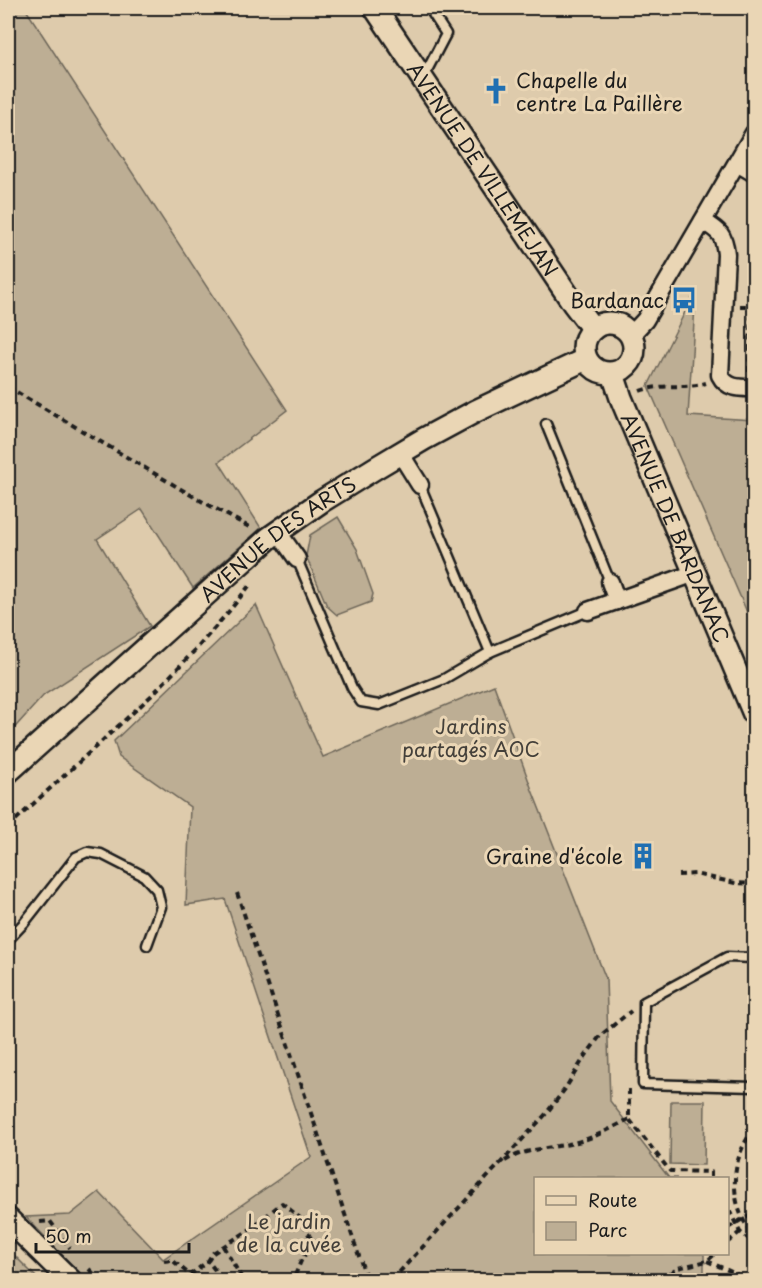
<svg xmlns="http://www.w3.org/2000/svg" width="762" height="1288" viewBox="0 0 762 1288" font-family="'Playpen Sans',sans-serif">
  <rect width="100%" height="100%" fill="#decbac"/>
  <filter id="ink" filterUnits="userSpaceOnUse"><feTurbulence type="fractalNoise" baseFrequency=".0167" numOctaves="2"/><feDisplacementMap in="SourceGraphic" scale="12" xChannelSelector="R" yChannelSelector="G"/><feConvolveMatrix kernelMatrix="1 2 1 2 8 2 1 2 1" color-interpolation-filters="sRGB"/></filter>
  <g filter="url(#ink)">
    <g fill="#bdae94" stroke="#6c6558" stroke-width="1.5">
      <path d="M8 8H25L287 410 219 462 261 528 193 588 142 509 97 539 150 626 44 695 8 735Z"/>
      <path d="M696 290 688 416 754 420V628L648 386Z"/>
      <path d="M338 517 357 549 373 594 371 602 337 615 327 606 306 556 310 535Z"/>
      <path d="M256 605 323 757 494 685 532 790 606 979 610 1101 669 1178H677H536V1254H704V1280H86L26 1217 70 1215 99 1192 163 1259 311 1157 225 899 186 905 190 807 119 757 114 741Z"/>
      <path d="M671 1101H705L704 1165 670 1164Z"/>
      <path d="M8 1249 39 1280H8Z"/>
    </g>
    <g fill="none" stroke-linecap="round" stroke-linejoin="round">
      <g stroke="#1c1c1c" stroke-width="13">
        <g id="service">
          <path d="M423 78 446 34 429 8"/>
          <path d="M546 424 610 582"/>
          <path d="M420 485 490 652"/>
          <path d="M297 559 352 688 361 702 379 705 444 679 490 652 588 611"/>
          <path d="M8 940 24 923 76 857 87 852 101 854 144 876 157 890 161 907 147 945"/>
          <path d="M754 958 727 957 644 1002 643 1084 754 1087"/>
        </g>
      </g>
      <g stroke="#1c1c1c" stroke-width="21">
        <g id="minor">
          <path d="M737 163 754 173"/>
          <path d="M703 221C719 231 724 234 726 254L720 375C727 389 740 388 754 388"/>
          <path d="M631 335 645 320 754 133"/>
          <path d="M400 453 420 485"/>
          <path d="M278 532 297 559"/>
          <path d="M610 582 617 601"/>
          <path d="M588 611 695 573"/>
        </g>
      </g>
      <g stroke="#1c1c1c" stroke-width="26">
        <g id="tertiary">
          <path id="s1" d="M375 8 573 303 593 329"/>
          <circle cx="609" cy="348" r="25"/>
          <path id="s2" d="M613 374 621 398 754 714"/>
          <path id="s3" d="M8 772 269 538 322 501 377 467 424 439 476 411 586 359"/>
          <path d="M8 1219 70 1280"/>
        </g>
      </g>
      <g stroke="#1c1c1c" stroke-width="4" stroke-dasharray="6 4.5" stroke-linecap="butt">
        <path d="M740 306H754"/>
        <path d="M749 372 754 227"/>
        <path d="M8 387 196 498 251 528"/>
        <path d="M640 391C661 383 685 389 706 383"/>
        <path d="M8 827 151 696 198 647 230 610 249 586"/>
        <path d="M678 875 695 874 735 883 754 884"/>
        <path d="M237 893 367 1280"/>
        <path d="M629 1089V1119L670 1171 711 1172V1178"/>
        <path d="M754 1129C729 1160 728 1205 754 1236"/>
        <path d="M505 1161C528 1147 552 1149 577 1142 596 1137 612 1128 629 1119"/>
        <path d="M728 1213 730 1212 740 1232 754 1243"/>
        <path d="M40 1222 50 1221 70 1248"/>
        <path d="M728 1228 741 1220 754 1214"/>
        <path d="M728 1242 740 1232"/>
        <path d="M223 1246 243 1280"/>
        <path d="M164 1261 172 1260 190 1275 208 1261"/>
        <path d="M707 1261 743 1277 754 1279"/>
        <path d="M89 1269 100 1280"/>
        <path d="M219 1280 215 1270 208 1261 213 1253 249 1230 282 1203 299 1217 313 1242 301 1261 293 1280"/>
        <path d="M392 1280 545 1115 565 1089 582 1061 600 1036 631 1011"/>
        <path d="M662 1280 678 1268 707 1261 715 1254"/>
      </g>
      <use href="#service" stroke="#ead6b5" stroke-width="8"/>
      <use href="#minor" stroke="#ead6b5" stroke-width="16"/>
      <use href="#tertiary" stroke="#ead6b5" stroke-width="21"/>
    </g>
  </g>
  <defs>
    <g id="church-bare" transform="scale(2.07)"><path d="M-1.2-6h2.4v3.5h3.3v2.4h-3.3V6h-2.4V-.1h-3.3v-2.4h3.3Z" fill="#1f6fb2" stroke="#ead6b5" stroke-width="2.5" paint-order="stroke"/></g>
    <g id="bus-bare" transform="scale(2.07)"><path d="M-5-6H5V4H4V6H2V4H-2V6H-4V4H-5ZM-3.5-4V0h7V-4ZM-3.5 1.2v1.5H-2V1.2ZM2 1.2v1.5H3.5V1.2Z" fill="#1f6fb2" stroke="#ead6b5" stroke-width="2.5" paint-order="stroke"/></g>
    <g id="building-bare" transform="scale(2.07)"><path d="M-4-6H4V6H1V3H-1V6H-4ZM-2.5-4.3h1.7v1.8h-1.7ZM.8-4.3h1.7v1.8H.8ZM-2.5-1h1.7V.8h-1.7ZM.8-1h1.7V.8H.8Z" fill="#1f6fb2" stroke="#ead6b5" stroke-width="2.5" paint-order="stroke"/></g>
  </defs>
  <g fill-rule="evenodd">
    <use href="#church-bare" x="496" y="91"/>
    <use href="#bus-bare" x="684" y="300"/>
    <use href="#building-bare" x="643" y="856"/>
  </g>
  <g text-anchor="middle" dominant-baseline="central" stroke-width="6" stroke-linejoin="round" paint-order="stroke">
    <g font-size="20" fill="#1c1c1c" stroke="#ead6b5" text-anchor="end">
      <text x="516" y="80" text-anchor="start">Chapelle du<tspan x="516" dy="23">centre La Paillère</tspan></text>
      <text x="664" y="300">Bardanac</text>
      <text x="623" y="856">Graine d'école</text>
    </g>
    <g font-size="20" fill="#1c1c1c" stroke="#ead6b5">
      <text stroke="none"><textPath href="#s1" startOffset="194">AVENUE DE VILLEMEJAN</textPath></text>
      <text stroke="none"><textPath href="#s2" startOffset="166">AVENUE DE BARDANAC</textPath></text>
      <text stroke="none"><textPath href="#s3" startOffset="357">AVENUE DES ARTS</textPath></text>
    </g>
    <g font-size="20" fill="#44403a" stroke="#ead6b5">
      <text x="471" y="726">Jardins<tspan x="471" dy="23">partagés AOC</tspan></text>
      <text x="289" y="1221">Le jardin<tspan x="289" dy="23">de la cuvée</tspan></text>
    </g>
  </g>
  <rect width="762" height="1288" fill="none" stroke="#ead6b5" stroke-width="30"/>
  <rect x="15" y="15" width="732" height="1258" fill="none" stroke="#1c1c1c" stroke-width="2" filter="url(#ink)"/>
  <rect x="534" y="1177" width="195" height="78" fill="#ead6b5" stroke="#988c78" stroke-width="1.5"/>
  <rect x="546" y="1196" width="30" height="9" fill="#ead6b5" stroke="#988c78" stroke-width="1.5"/>
  <text x="588" y="1207" font-size="18" fill="#1c1c1c">Route</text>
  <rect x="546" y="1222" width="30" height="18" fill="#bdae94" stroke="#988c78" stroke-width="1.5"/>
  <text x="588" y="1237" font-size="18" fill="#1c1c1c">Parc</text>
  <path d="M36 1243v9h153v-9" fill="none" stroke="#1c1c1c" stroke-width="3"/>
  <text x="45" y="1243" font-size="18" fill="#1c1c1c" stroke="#ead6b5" stroke-width="4.5" paint-order="stroke">50 m</text>
</svg>
